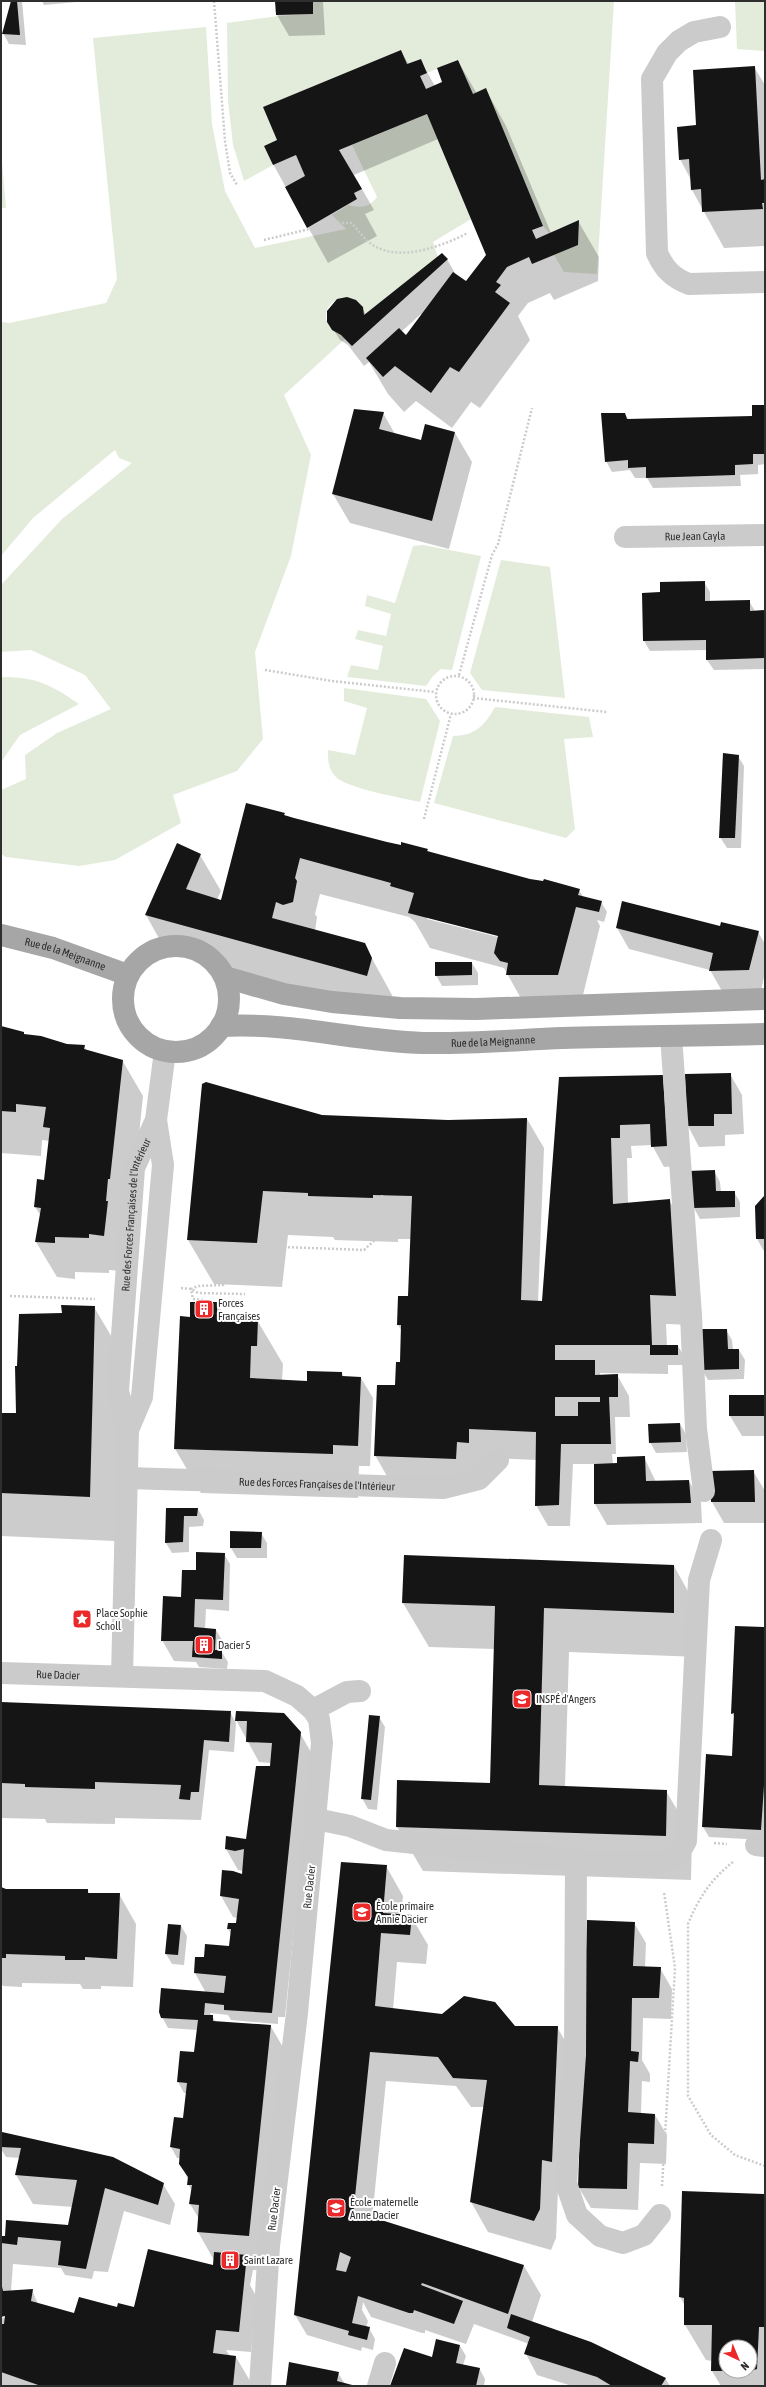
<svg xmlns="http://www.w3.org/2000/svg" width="766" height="2387" viewBox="0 0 766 2387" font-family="'Asap Condensed',sans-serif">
  <rect width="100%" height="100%" fill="#fff"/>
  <g fill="#e3ecdb">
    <path d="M313 1H614L597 274 564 272 554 255 578 245 579 220 549 233 543 226 486 89 473 94 458 60 427 73 421 59 407 64 401 50 264 107 277 140 264 146 273 165 244 181 233 145 228 101 227 23 279 16 313 14Z"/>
    <path d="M735 1H765V51L737 49Z"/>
    <path d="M206 27 212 124 225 191 255 248 346 229 332 215 348 205C361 208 369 208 377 197L352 145 427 114 471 219 433 242 438 257 364 315C358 285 319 299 327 322 330 330 339 333 345 339L284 395 311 455 291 556 255 652 263 739 237 771 173 795 181 823 115 860 79 866 6 857 1 854V790L26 779 25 755 57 733 111 709 85 675 31 650 1 652V585L62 519 132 463 119 458 115 450 33 518 1 556V322L9 323 106 303 117 279 93 38Z"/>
    <path d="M1 152 6 208H1Z"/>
    <path d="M423 545 481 556 452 670 441 669 433 676 426 686 347 677 351 665 378 670 383 646 355 639 358 630 386 636 391 614 365 606 367 595 395 603 413 546Z"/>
    <path d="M501 560 550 567 565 698 482 690 470 673Z"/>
    <path d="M1 677C36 677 50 684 79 704L20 735 1 762Z"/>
    <path d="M344 688 426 699 440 721 420 802C403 798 344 788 335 776 328 768 328 760 328 750L355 755 367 708 344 701Z"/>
    <path d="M495 707 589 717 593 737 564 739 575 829 566 838 434 803 453 736C475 736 485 725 495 707Z"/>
  </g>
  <g fill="#0003" fill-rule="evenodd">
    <path d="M12 1H22L26 45 9 44 3 33Z"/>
    <path d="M42 1H87L44 5Z"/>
    <path d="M276 1H323L325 35 289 36 277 15Z"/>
    <path d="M401 51 409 65 420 60 435 86 444 82 458 61 477 94 486 90 506 126 551 233 578 221 599 257 598 281 554 300 550 293 528 303 518 316 530 340 480 408 471 402 452 428 416 401 404 412 388 394 369 362 364 366 348 345 340 340 328 321 362 308 366 315 447 259 456 275 466 283 487 255 438 139 354 175 374 210 365 214 377 236 328 263 273 164 278 140ZM421 314 422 315 406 337 401 332Z"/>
    <path d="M754 67 765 85V246L724 248 692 190 691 180 680 159 697 126Z"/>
    <path d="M765 406V464L758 465V474L740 475 741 486 653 488 647 478H635L630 470 612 472 606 461 625 414 629 420 753 417Z"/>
    <path d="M383 413 395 434 422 441 455 433 472 462 449 549 350 523 333 494Z"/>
    <path d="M704 582 710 592V602L749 601 755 611H765V669L714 670 707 660V650L650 651 644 641 661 593Z"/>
    <path d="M738 756 744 766 741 848H727L720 837Z"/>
    <path d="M284 814 285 816 386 843 427 849 429 853 530 880 579 890 584 898 601 902 607 912 604 922 597 920 600 926 579 1011H528L504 968 430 948 415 922 409 917 320 894 315 914 317 917 315 931 364 944 392 995 387 1012 166 951 146 915 200 855 221 891 217 900 222 901ZM427 916 503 936 502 938 427 919Z"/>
    <path d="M721 927 758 932 765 944V973L761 990 722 991 710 970 629 949 617 928Z"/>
    <path d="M472 963 478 973V985L442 986 436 975Z"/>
    <path d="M1 1027 24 1035 67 1045 84 1046 87 1051 122 1060 143 1096 125 1271 109 1270V1273L75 1272V1279L57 1277 36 1242 41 1216 35 1207 45 1181 50 1141 42 1140 41 1156 1 1153Z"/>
    <path d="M730 1074 742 1095 744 1134 725 1135V1146L699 1147 688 1126Z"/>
    <path d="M662 1076 678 1166 664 1167 652 1145 631 1146 632 1158H627L628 1204 669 1200 686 1229 692 1325 666 1324 667 1346H678L684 1356 683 1365H668V1374L600 1373V1376L617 1375 629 1396 630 1417H615L616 1454H612L613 1464 644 1457 656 1482 689 1481 701 1502 702 1523 607 1525 595 1504V1464H573L570 1526H548L536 1505 537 1460 486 1458 472 1488 392 1485 375 1455 401 1363 402 1331 398 1325 409 1297 411 1239H398V1242L335 1240 333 1237 288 1235 282 1287 214 1284 188 1240 322 1116 448 1121 527 1119 544 1148 538 1302H543L560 1078Z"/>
    <path d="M714 1171 720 1182 721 1192H734L740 1202V1217L700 1219 694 1208Z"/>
    <path d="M765 1197V1253L757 1239Z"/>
    <path d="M217 1303 223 1314 222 1319 257 1320 283 1364 282 1381 308 1382 342 1373 344 1377 361 1378 373 1398 370 1466H359L358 1498 201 1493 175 1449 191 1317Z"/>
    <path d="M94 1307 120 1351 115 1541 1 1536V1414H17L18 1367 63 1314Z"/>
    <path d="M726 1330 732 1340 733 1350H739L745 1360 744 1379 708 1380 702 1370Z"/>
    <path d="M765 1396V1436H742L730 1416Z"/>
    <path d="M680 1424 686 1434 687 1452 656 1453 650 1442Z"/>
    <path d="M753 1471 765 1491V1523H724L712 1502 711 1472Z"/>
    <path d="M167 1509H198L204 1520 203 1526 189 1527V1552L172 1553 166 1543Z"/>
    <path d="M261 1533 267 1543V1558H237L231 1548Z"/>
    <path d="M224 1554 230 1564 229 1611 206 1609 205 1629 216 1630 222 1640 221 1651 228 1662 227 1669 199 1667 196 1662 174 1661 162 1640 182 1598 195 1571Z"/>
    <path d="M674 1566 699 1611V1657L569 1652 565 1787 666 1791 692 1835 691 1880 423 1871 397 1827 491 1784 495 1649 429 1647 403 1603Z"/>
    <path d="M765 1628V1840L709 1837 703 1827 733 1757 735 1719 732 1713Z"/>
    <path d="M1 1703 230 1712 236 1723 234 1752 209 1750 201 1820 115 1818V1824L47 1823 45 1819 1 1818Z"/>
    <path d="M237 1712 300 1733 312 1754 285 2017H278V2024L231 2020 228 2015 210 2013 216 2022 270 2025 291 2061 270 2271 253 2270 250 2285 256 2296 251 2352 226 2350 230 2356 236 2357 253 2386H1V2318L10 2317V2315L1 2316V2237L69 2226 73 2207 33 2204 16 2175 20 2158 6 2157 1 2149 3 2133 163 2184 175 2204 170 2225 124 2211 108 2272 94 2271 92 2279 65 2275 61 2268 13 2264 11 2291 32 2290 38 2304 74 2314 118 2308H135L213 2268 214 2260 198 2232 199 2219 190 2204 192 2191 188 2184V2179L180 2163V2158H177L171 2147 175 2118 184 2119 187 2093H184L178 2082 195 2054 198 2030 168 2028 162 2017 206 1993 195 1973 196 1958H204L230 1948 231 1934 228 1929 237 1924 238 1918 233 1917 221 1896 223 1872 243 1876V1871L238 1870 226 1849 247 1840 257 1767H271V1763L259 1762 236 1720Z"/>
    <path d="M379 1717 385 1727 377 1810 368 1809 362 1798Z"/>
    <path d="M386 1866 403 1896 401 1915 411 1916 428 1945 426 1964 397 1962 393 2010 515 2027H557L574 2056 558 2189 556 2238 551 2250 488 2232 471 2202 484 2107H471L456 2086 386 2081 372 2219 524 2266 541 2295 532 2322 665 2378 670 2386H572L537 2375 526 2354 529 2344 474 2324 466 2344 425 2330V2333H422L371 2317 363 2302 362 2310 368 2321 366 2328H369L375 2339 373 2350 362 2347 361 2351 307 2335 295 2315Z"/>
    <path d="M1 1889 88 1890 89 1894H119L136 1924 133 1987 101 1986V1989H83L80 1984 22 1983V1987L3 1986 1 1983Z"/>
    <path d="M634 1923 646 1943 645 1968H660L672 1989 671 2019 643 2018 642 2060 650 2074V2082L642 2081 641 2114 655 2115 667 2135 666 2164 640 2163 638 2210 591 2208 579 2188Z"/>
    <path d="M181 1926 187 1936 184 1965 172 1964 166 1954Z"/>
    <path d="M765 2195V2386H721L712 2371V2361L706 2360 685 2325V2306L680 2297ZM726 2347H750V2371H726Z"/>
    <path d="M460 2346 466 2356 463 2365 479 2368 485 2379 484 2386H391L433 2357Z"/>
    <path d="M290 2363 338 2373 345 2384 355 2386H288Z"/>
  </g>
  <g fill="#151515" fill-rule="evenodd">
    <path d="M11 1H17L20 35 2 34Z"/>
    <path d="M275 1H313V14L276 15Z"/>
    <path d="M401 50 407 64 421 59 427 73 420 76 426 89 442 82 437 68 458 60 473 94 486 88 543 226 532 230 536 239 579 220 578 245 532 264 529 257 507 267 496 282 501 285 495 292 510 303 459 372 450 367 431 393 395 366 383 377 366 358 399 328 406 335 453 272 466 281 486 255 427 114 339 150 362 189 354 193 357 199 307 228 285 187 305 176 296 155 273 165 264 146 277 140 263 107Z"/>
    <path d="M755 66 761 180 765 179V203H762L763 209 702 212 701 189 691 190 689 159 679 160 677 127 696 125 693 70Z"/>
    <path d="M442 253 448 259 352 346 341 335 332 330 327 322V311L337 299 347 297 356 300 363 307 364 315Z"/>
    <path d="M752 405H765V454H753V464L735 465V475L646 478V467L628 468V460L605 462 601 413H625L627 419 752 416Z"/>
    <path d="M354 409 384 412 379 429 421 440 425 424 455 432 432 521 332 494Z"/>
    <path d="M705 581V601L750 600V611L765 610V658L706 660V640L643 641 642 593 660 592V582Z"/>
    <path d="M723 753 739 755 735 838H719Z"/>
    <path d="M246 803 285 813 284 815 294 818 387 842 401 845V842L428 849 427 851 530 879 543 881 544 879 580 889 578 895 602 901 599 912 576 907 558 975H506L508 963 500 961 494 953 498 936 408 913 414 893 390 886 391 883 300 858 295 878 297 881 293 902 283 905 276 902 272 918 365 943 372 958 367 976 145 915 177 843 201 854 186 889 221 900Z"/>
    <path d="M622 901 720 926 721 922 759 931 749 970 709 971 713 953 616 928Z"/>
    <path d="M435 962H472V975L435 976Z"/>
    <path d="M1 1026 24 1032V1034L41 1036 67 1044 85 1045 84 1049 123 1060 110 1179H108L106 1201H108L104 1236 89 1234V1238L55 1237V1243L35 1242 41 1208 34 1207 37 1179 44 1180 50 1128 43 1127 46 1107 16 1104V1112L1 1111Z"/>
    <path d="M731 1073 732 1114H714V1126H687L685 1074Z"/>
    <path d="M663 1075 667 1146 651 1147 650 1124 620 1125V1138H611L613 1204 670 1199 676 1296 650 1295 652 1345H678V1355H650V1345H555V1360H595V1375L618 1374V1397H609L611 1444H561L559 1505 535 1506 536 1432 469 1429V1443L457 1442 456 1459 374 1456 377 1385H395L396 1362H400L401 1325H397L398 1296H408L412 1196 373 1195V1198L308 1196V1193L263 1191 257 1243 187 1240 202 1084 206 1082 322 1115 448 1120 527 1118 521 1300 542 1301 559 1077ZM555 1397H600V1402H578V1416H555Z"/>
    <path d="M715 1170 716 1191H735V1207L693 1208 688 1171Z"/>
    <path d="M765 1195V1239H756L755 1206Z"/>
    <path d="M190 1302H217V1317L258 1319 257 1346H251L250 1378 307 1381V1371L342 1372V1376L361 1377 358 1446 333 1445V1454L174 1449 180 1316 190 1317Z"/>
    <path d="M61 1305 95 1306 90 1497 1 1493V1413H16L15 1366H17L19 1314 62 1313Z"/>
    <path d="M699 1329H727L728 1349H739V1369L701 1370Z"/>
    <rect x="729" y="1395" width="36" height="21"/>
    <path d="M680 1423 681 1442 649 1443 648 1424Z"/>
    <path d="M645 1456 646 1481 689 1480 691 1503 594 1504V1464L617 1463V1457Z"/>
    <path d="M754 1470 755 1502H711L710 1471Z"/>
    <path d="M166 1508H198L197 1516H184L183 1542 165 1543Z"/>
    <path d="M230 1531 262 1532 261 1548H230Z"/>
    <path d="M196 1552 225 1553 223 1600 195 1599 194 1627 216 1629 215 1650H222V1659L192 1657 193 1641H161L163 1596 181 1597 182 1570H196Z"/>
    <path d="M404 1555 674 1565V1613L544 1608 539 1785 667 1790 666 1836 396 1827 397 1780 490 1783 495 1606 402 1603Z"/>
    <path d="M735 1626 765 1627V1771L761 1830 702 1827 706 1754 732 1756 734 1713 731 1714Z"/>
    <path d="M1 1702 231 1711 229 1742 204 1740 199 1792H191L190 1800 179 1799 181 1785 95 1782V1789L25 1787V1784L1 1783Z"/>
    <path d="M236 1711 284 1713 301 1732 272 2013 224 2010V2005L205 2003 204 2015H213V2021L271 2025 249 2236 197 2232 199 2205 189 2204 192 2185H187L188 2177 179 2164 180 2149 170 2147 174 2117 183 2118 187 2083 177 2082 180 2051 194 2052 198 2020 161 2018 159 2012 161 1988 224 1993 226 1976 194 1973 195 1957H204L205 1944 229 1946 231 1929H227L228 1923H236L239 1899 220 1896 222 1870 233 1871 242 1874 244 1849 235 1851 225 1849 226 1836 246 1839 256 1766H270L272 1743 246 1742 247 1721H235Z"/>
    <path d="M369 1715 380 1716 371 1800 361 1799Z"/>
    <path d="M341 1862 387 1865 383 1913 412 1915 410 1935 381 1933 375 2006 442 2014 464 1996 495 2002 515 2026H558L552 2162 542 2160 540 2209 534 2221 470 2202 487 2080 453 2078 438 2057 370 2052 353 2216 378 2219 524 2265 508 2314 422 2283 421 2285 463 2301 454 2324 414 2310 413 2313H409L358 2296 352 2323 370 2327 367 2340 348 2335 349 2331 294 2315ZM340 2252 351 2257 346 2272 336 2270Z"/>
    <path d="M1 1887 6 1889H88V1893H120L117 1959 85 1957V1960H65V1956L6 1954V1958H1Z"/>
    <path d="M587 1920 635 1922 633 1966 661 1967 659 1998H632L631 2051 639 2052 638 2062 630 2061 628 2112 655 2114 654 2144 628 2143 627 2189 578 2188Z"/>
    <path d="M168 1924 181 1925 178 1955 165 1954Z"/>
    <path d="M2 2132 113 2157 164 2183 158 2205 105 2188 86 2269 58 2265 61 2241 18 2237 17 2245 1 2243V2236H5L6 2220 68 2225 77 2180 15 2175 21 2148 1 2147Z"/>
    <path d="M682 2191 765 2194V2327H759L757 2369 750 2371V2347H726V2371H711L712 2325H684V2298L679 2297Z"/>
    <path d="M148 2249 213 2265 214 2252 247 2255 239 2332 216 2330 213 2353 236 2356 233 2386H41L1 2372V2324H4L5 2316 1 2317V2282L3 2291 33 2289 31 2301 74 2313 79 2297 117 2307 118 2303 134 2307Z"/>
    <path d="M511 2314 591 2342 666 2378 661 2386H612L597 2377 524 2354 530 2337 507 2328Z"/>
    <path d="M436 2339 460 2345 456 2363 480 2368 476 2386H390L404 2348 432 2357Z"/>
    <path d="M289 2362 339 2372 337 2381 356 2386 286 2385Z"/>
  </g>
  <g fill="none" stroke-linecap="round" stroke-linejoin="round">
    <g stroke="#cbcbcb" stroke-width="2.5" stroke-dasharray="2 2" stroke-linecap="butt">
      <path d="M214 1 225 141 230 173 237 185"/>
      <path d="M264 240 334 223H351C358 229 363 238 370 243 397 264 442 246 468 233"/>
      <path d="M265 670 332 681 435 692"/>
      <path d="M459 675 492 555 498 544 532 408"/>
      <circle cx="455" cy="695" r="19"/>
      <path d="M473 698 607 712"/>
      <path d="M424 819 451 714"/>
      <path d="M284 1247 364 1250 379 1236 382 1195"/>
      <path d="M181 1288 191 1289 198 1293 245 1294"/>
      <path d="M10 1296 95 1299"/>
      <path d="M203 1300 193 1299 191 1289 198 1286 223 1285V1280L275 1281V1272H282L286 1192"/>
      <path d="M714 1843 727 1844"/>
      <path d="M733 1862C711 1879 698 1899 688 1924V2096L711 2135 735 2155 765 2166"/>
      <path d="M662 2186 675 1968 664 1892"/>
    </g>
    <g stroke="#cbcbcb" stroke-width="22">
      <path d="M720 27 694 32 679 41 667 53 652 79 657 253C664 269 673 278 689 284L765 282"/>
      <path id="s1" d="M625 537 765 535"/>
      <path d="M671 1036 691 1315 696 1429 704 1491"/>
      <path id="s2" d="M128 1430 118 1391 134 1168 156 1120"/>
      <path id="s3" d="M127 1478 443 1488 479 1479 498 1460"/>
      <path id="s4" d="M1 1673 265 1681 297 1696 313 1710 319 1719 322 1743 297 2013 269 2246 260 2386"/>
      <path d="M122 1676 128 1430 142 1397 163 1165 156 1120 165 1051"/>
      <path d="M313 1710 347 1692 360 1691"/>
      <path d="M316 1819 350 1826 386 1840 622 1865 660 1863 678 1855 686 1841 699 1580 711 1540"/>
      <path d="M756 1845 765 1846"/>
      <path d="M576 1861 575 2055 566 2183 577 2215 600 2236 623 2243 644 2235 660 2215"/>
      <path d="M378 2386 385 2363"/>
    </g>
    <g stroke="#a6a6a6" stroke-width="22">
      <path id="s5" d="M1 935 53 948 128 975"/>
      <circle cx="176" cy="999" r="53"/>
      <path d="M225 977 284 994 332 1002 400 1008 476 1009 765 999"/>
      <path id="s6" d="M221 1026C291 1022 354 1041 423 1043 470 1044 516 1040 562 1038 630 1036 697 1036 765 1034"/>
    </g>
  </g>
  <defs>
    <g id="building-square" transform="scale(1)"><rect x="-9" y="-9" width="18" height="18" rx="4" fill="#ec292a" stroke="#fff"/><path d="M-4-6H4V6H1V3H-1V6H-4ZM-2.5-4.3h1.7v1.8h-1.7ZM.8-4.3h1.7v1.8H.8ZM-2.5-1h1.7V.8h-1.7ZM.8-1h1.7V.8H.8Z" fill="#fff"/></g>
    <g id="sight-square" transform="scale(1)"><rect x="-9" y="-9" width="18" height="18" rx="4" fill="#ec292a" stroke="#fff"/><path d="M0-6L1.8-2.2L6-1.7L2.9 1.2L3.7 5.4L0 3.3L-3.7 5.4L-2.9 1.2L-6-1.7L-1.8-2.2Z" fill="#fff"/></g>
    <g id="university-square" transform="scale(1)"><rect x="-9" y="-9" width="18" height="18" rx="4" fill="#ec292a" stroke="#fff"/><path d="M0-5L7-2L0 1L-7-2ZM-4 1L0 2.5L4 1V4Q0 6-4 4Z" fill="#fff"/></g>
    <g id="school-square" transform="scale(1)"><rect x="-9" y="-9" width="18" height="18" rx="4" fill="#ec292a" stroke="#fff"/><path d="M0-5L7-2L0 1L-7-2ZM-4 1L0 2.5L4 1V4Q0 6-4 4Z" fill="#fff"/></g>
  </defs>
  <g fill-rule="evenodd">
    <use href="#building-square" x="204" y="1309"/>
    <use href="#sight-square" x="82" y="1619"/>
    <use href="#building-square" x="204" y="1645"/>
    <use href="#university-square" x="522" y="1699"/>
    <use href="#school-square" x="362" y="1912"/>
    <use href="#school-square" x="336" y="2208"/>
    <use href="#building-square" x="230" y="2260"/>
  </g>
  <g text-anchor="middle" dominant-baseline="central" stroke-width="4" stroke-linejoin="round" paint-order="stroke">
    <g font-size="11" fill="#2e2e2e" stroke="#fff">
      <text stroke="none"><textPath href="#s1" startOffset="70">Rue Jean Cayla</textPath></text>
      <text stroke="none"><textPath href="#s5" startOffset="67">Rue de la Meignanne</textPath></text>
      <text stroke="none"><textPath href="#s6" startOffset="273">Rue de la Meignanne</textPath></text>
      <text stroke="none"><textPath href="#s2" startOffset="218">Rue des Forces Françaises de l'Intérieur</textPath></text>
      <text stroke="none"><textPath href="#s3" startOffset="190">Rue des Forces Françaises de l'Intérieur</textPath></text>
      <text stroke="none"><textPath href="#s4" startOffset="57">Rue Dacier</textPath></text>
      <text transform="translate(309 1887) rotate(-84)">Rue Dacier</text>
      <text transform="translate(274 2209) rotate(-83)">Rue Dacier</text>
    </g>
    <g font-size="11" fill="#2e2e2e" stroke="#fff" text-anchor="start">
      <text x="218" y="1303">Forces<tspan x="218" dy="13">Françaises</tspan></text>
      <text x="96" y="1613">Place Sophie<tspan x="96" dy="13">Scholl</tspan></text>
      <text x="218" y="1645">Dacier 5</text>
      <text x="536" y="1699">INSPÉ d'Angers</text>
      <text x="376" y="1906">École primaire<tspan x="376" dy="13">Annie Dacier</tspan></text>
      <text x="350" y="2202">École maternelle<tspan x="350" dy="13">Anne Dacier</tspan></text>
      <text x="244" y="2260">Saint Lazare</text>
    </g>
  </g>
  <rect width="766" height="2387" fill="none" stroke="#2e2e2e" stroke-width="4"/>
  <g transform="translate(738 2359) rotate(136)"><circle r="19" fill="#ffffff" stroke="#ababab"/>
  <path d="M0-3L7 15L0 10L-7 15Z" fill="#ec292a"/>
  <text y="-6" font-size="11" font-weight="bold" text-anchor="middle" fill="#2e2e2e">N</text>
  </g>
</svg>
